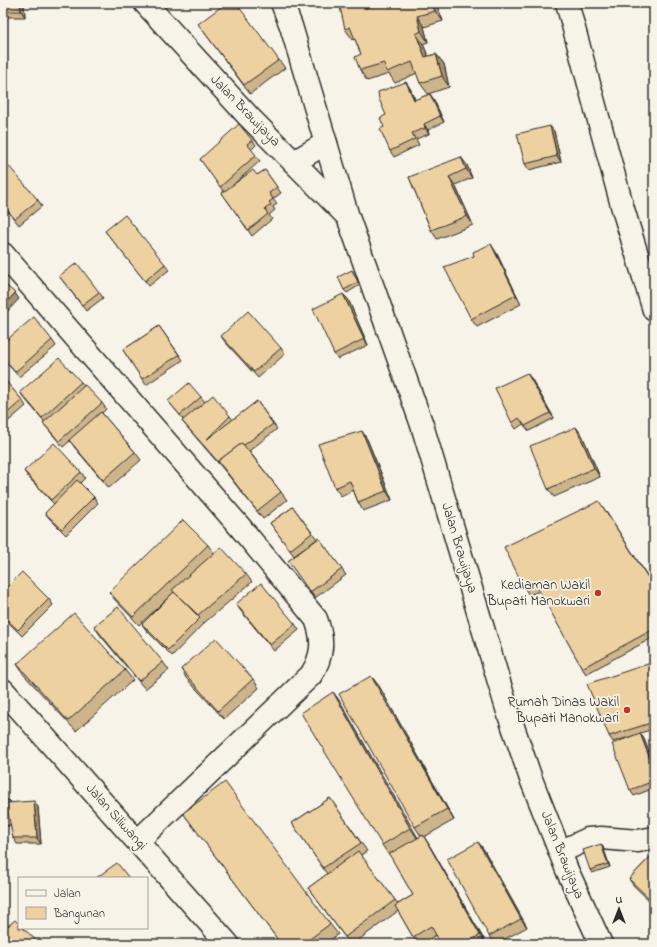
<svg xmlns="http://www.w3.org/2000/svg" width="657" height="947" viewBox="0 0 657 947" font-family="'Indie Flower',sans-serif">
  <rect width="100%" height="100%" fill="#f7f3e8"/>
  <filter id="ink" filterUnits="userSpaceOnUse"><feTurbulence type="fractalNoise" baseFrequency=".025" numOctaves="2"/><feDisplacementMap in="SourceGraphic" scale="8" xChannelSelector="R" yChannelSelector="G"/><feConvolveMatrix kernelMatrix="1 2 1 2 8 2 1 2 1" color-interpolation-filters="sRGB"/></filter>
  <g filter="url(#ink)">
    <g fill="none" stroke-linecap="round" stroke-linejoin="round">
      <g stroke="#2b2b2b" stroke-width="25">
        <g id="minor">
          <path d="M145 3 249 117 346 215"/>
          <path d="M282 3 291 26 348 217 422 425 508 712 531 779 567 870 601 944"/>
          <path d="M567 3 623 209 654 310"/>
          <path d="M294 162 326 143"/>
          <path d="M3 254 240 527 316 619C324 640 323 656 311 675L138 841"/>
          <path d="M3 811V815"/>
          <path d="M560 852 588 839 601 838 638 841 654 838"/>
        </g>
      </g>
      <g stroke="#2b2b2b" stroke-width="25">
        <path id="highway" d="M3 690 228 944"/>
      </g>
      <use href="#minor" stroke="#f7f3e8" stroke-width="22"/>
      <use href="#highway" stroke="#f7f3e8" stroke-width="22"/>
    </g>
    <g fill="#cdb48a" stroke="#2b2b2b">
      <path d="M3 3H24L25 17H3Z"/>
      <path d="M52 3H62L54 6Z"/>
      <path d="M355 3H364L367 7 381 3H436L443 21 424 27 428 42 423 44 428 56 436 54 444 64 449 87 428 94 420 83 417 73 395 83 389 74 367 81 360 70 361 54 355 39 353 40 345 29Z"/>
      <path d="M204 32 279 60 285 68 250 94Z"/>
      <path d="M410 88 415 100 430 94 434 100 444 122 428 130 429 134 416 139 419 145 394 157 390 151 384 127 386 115Z"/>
      <path d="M554 131 561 162 529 170 525 164Z"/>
      <path d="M252 140 256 145 251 150 260 161 234 184 257 175 265 170 281 193 273 199 277 204 273 207 275 210 269 215 272 219 252 236 222 193 224 192 200 159Z"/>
      <path d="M467 165 472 178 455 185 473 225 437 239 431 230 409 177Z"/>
      <path d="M3 167 38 200 42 206 19 225 3 206Z"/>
      <path d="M105 231 165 264 169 270 149 286Z"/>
      <path d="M496 252 521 304 477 327 471 319 474 256Z"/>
      <path d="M352 270 360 285 347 293 344 290Z"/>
      <path d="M59 276 99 292 103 298 86 311Z"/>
      <path d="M343 294 348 299 368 345 338 359 334 354Z"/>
      <path d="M159 326 183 360 146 385 123 350Z"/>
      <path d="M221 336 281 348 285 354 258 378 225 342Z"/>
      <path d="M52 340 56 346 19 377 3 359V343Z"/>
      <path d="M3 378 22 400 26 406 3 426Z"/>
      <path d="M531 378 554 418 529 431 523 424 516 429 512 423Z"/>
      <path d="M81 382 84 386 102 403 106 409 102 413 135 452 141 460 109 488 75 448 70 441 63 447 47 428 43 423 44 421 24 398 20 392Z"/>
      <path d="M201 397 205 402 230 416 233 420 257 401 277 429 249 451 281 492 287 500 263 519 224 470 186 426 182 421 183 419 168 401Z"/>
      <path d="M582 435 600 477 554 497 548 489Z"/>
      <path d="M367 439 392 500 363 511 358 502 353 490 341 496 335 488Z"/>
      <path d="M24 471 81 472 85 478 80 483 94 497 98 503 66 535 49 518 45 513 54 504 28 477Z"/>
      <path d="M293 507 317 539 294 556 270 523Z"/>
      <path d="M603 507 654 586V637L586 674 582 668 540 591 529 595 525 589Z"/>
      <path d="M319 538 346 575 315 598 288 561Z"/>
      <path d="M208 545 214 553 246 574 252 582 204 623 172 656 146 630 142 624 174 592 139 625 115 600 109 592Z"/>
      <path d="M3 591 49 599 53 605 22 636 3 617Z"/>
      <path d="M236 604 295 624 299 630 274 651 240 610Z"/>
      <path d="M94 626 163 662 169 670 145 689 100 635Z"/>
      <path d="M654 662V729L640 733 644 739 654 765V788L634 796 630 790 636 735 613 742 609 736Z"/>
      <path d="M17 664 125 670 133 680 76 731 24 675Z"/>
      <path d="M181 669 253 679 259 688 224 719 186 678Z"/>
      <path d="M371 676 379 686 454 820 424 837 428 843 486 943 484 944H441L436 935 421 944H418L413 937 398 911 353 944H350L308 888 327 874 292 823 330 798 367 851 361 855 398 904 413 895 390 855H389L382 845 333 692 341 703 417 838 421 836 415 827Z"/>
      <path d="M38 807 41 844H17L13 838Z"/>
      <path d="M183 813 330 924 338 934 325 944H281Z"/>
      <path d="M478 842 484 850 527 927 496 944H495L489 936Z"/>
      <path d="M603 847 610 867 592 873 590 870Z"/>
      <path d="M654 853V905L633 885 629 879Z"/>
    </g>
    <g fill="#a79271" stroke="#2b2b2b">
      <path d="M20 3H24L25 17 21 11Z"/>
      <path d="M432 3H436L443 21 435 11Z"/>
      <path d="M417 16 424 27 428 42 421 31Z"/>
      <path d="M416 34 423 44 433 68 425 57Z"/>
      <path d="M436 54 444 64 449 87 442 76Z"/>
      <path d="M406 82 410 88 418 106 414 100Z"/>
      <path d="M430 94 434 100 444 122 440 116Z"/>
      <path d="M424 124 428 130 429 134 425 128Z"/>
      <path d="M550 126 554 131 561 162 557 156Z"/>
      <path d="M461 157 467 165 472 178 466 169Z"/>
      <path d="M449 177 455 185 473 225 467 216Z"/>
      <path d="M491 244 496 252 521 304 516 295Z"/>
      <path d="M15 293 19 299 3 316V306Z"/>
      <path d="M343 294 348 299 368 345 364 339Z"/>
      <path d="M527 373 531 378 554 418 550 413Z"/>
      <path d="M576 427 582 435 600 477 594 468Z"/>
      <path d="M362 431 367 439 392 500 386 491Z"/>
      <path d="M371 676 379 686 454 820 447 809Z"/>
      <path d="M333 692 341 703 418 838 410 828Z"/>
      <path d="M640 733 644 739 654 765V770Z"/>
      <path d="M34 801 38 807 41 844 37 838Z"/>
      <path d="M423 835 428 843 486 943 480 935Z"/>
      <path d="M478 842 484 850 527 927 521 919Z"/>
      <path d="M601 844 603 847 610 867 608 864Z"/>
    </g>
    <g fill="#eed1a1" stroke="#2b2b2b">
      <path d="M3 3H20L21 11H3Z"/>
      <path d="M226 3H236L279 60 244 85 198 24Z"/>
      <path d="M355 3H363L365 8 381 3H432L435 11 417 16 421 31 416 34 425 57 436 54 442 76 420 83 412 62 387 72 384 63 360 70 355 57 361 54 350 27 345 29 340 7Z"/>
      <path d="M406 82 414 100 430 94 440 116 424 124 425 128 412 133 415 139 390 151 380 129 384 127 380 118 386 115 379 99 378 92Z"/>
      <path d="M239 124 252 140 247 144 256 155 220 187 200 159Z"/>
      <path d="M550 126 557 156 525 164 517 134Z"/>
      <path d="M461 157 466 169 449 177 467 216 431 230 409 177Z"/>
      <path d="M7 164 38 200 15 219 3 205V167Z"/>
      <path d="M253 170 257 175 265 170 277 187 269 193 273 199 269 202 271 205 265 209 268 214 248 230 222 193Z"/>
      <path d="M125 215 165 264 145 281 105 231Z"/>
      <path d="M491 244 516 295 471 319 444 267 474 256 473 252Z"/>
      <path d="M77 263 99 292 82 305 59 276Z"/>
      <path d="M352 270 358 282 344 290 338 277Z"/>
      <path d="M3 283 15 293 3 306Z"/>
      <path d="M343 294 364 339 334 354 313 309Z"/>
      <path d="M248 311 281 348 254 372 221 336Z"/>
      <path d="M34 317 52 340 15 372 3 358V343Z"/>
      <path d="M159 326 179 355 142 379 123 350Z"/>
      <path d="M59 358 81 382 42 418 20 392Z"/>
      <path d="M527 373 550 413 525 426 519 418 512 423 495 388Z"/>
      <path d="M3 378 22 400 3 417Z"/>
      <path d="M189 383 201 397 180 415 168 401Z"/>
      <path d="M85 385 102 403 59 441 43 423Z"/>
      <path d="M213 395 230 416 206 440 257 401 273 424 244 445 242 443 218 461 220 464 182 421Z"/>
      <path d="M101 412 135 452 103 480 69 440Z"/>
      <path d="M576 427 594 468 548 489 530 446Z"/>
      <path d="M362 431 386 491 358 502 350 481 335 488 318 444Z"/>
      <path d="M54 443 81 472 51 500 24 471Z"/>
      <path d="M242 443 281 492 257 511 218 461Z"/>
      <path d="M77 480 94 497 62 529 45 513Z"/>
      <path d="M599 501 654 587V629L582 668 536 585 525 589 504 547Z"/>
      <path d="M293 507 312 533 290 550 270 523Z"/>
      <path d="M183 520 208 545 133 617 109 592Z"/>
      <path d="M319 538 342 569 310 592 288 561Z"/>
      <path d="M221 547 246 574 198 615 172 590Z"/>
      <path d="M22 572 49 599 18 630 3 616V591Z"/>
      <path d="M261 583 295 624 270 645 236 604Z"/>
      <path d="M174 592 200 618 168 650 142 624Z"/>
      <path d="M118 607 163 662 139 681 94 626Z"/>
      <path d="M74 613 125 670 68 721 17 664Z"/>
      <path d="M216 638 253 679 218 711 181 669Z"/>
      <path d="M654 662V722L609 736 587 684Z"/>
      <path d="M371 676 447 809 415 827 339 694Z"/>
      <path d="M333 692 410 828 382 845 301 713Z"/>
      <path d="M640 733 654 770V781L630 790 612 744Z"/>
      <path d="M225 782 330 924 303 944H281L183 813Z"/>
      <path d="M330 798 361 843 323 868 292 823Z"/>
      <path d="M34 801 37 838H13L6 803Z"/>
      <path d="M423 835 480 935 464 944H441L431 926 413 937 395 906 413 895 389 854Z"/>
      <path d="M478 842 521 919 489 936 447 859Z"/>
      <path d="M601 844 608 864 590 870 583 850Z"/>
      <path d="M358 851 395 900 345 937 308 888Z"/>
      <path d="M654 853V903L629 879Z"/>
      <path d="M117 863 129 878H96Z"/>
      <path d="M15 920 19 924V928H23L40 944H3V930Z"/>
    </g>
  </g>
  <g fill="#c8321e" stroke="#f7f3e8" stroke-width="1.5">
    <circle cx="598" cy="593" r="4"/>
    <circle cx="627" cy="710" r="4"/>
  </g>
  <g text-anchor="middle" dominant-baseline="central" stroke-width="3.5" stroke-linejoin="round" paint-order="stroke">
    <g font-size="14" fill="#2b2b2b" stroke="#f7f3e8">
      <text transform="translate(245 111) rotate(46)">Jalan Brawijaya</text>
      <text transform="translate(459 548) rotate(73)">Jalan Brawijaya</text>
      <text transform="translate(116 817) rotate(48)">Jalan Siliwangi</text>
      <text transform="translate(562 855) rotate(68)">Jalan Brawijaya</text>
    </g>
    <g font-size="14" fill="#2b2b2b" stroke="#f7f3e8" text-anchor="end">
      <text x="590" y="585">Kediaman Wakil<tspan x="590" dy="16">Bupati Manokwari</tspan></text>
      <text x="619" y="702">Rumah Dinas Wakil<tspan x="619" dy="16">Bupati Manokwari</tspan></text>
    </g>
  </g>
  <rect width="657" height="947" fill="none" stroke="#f7f3e8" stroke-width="16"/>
  <rect x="8" y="8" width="641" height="931" fill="none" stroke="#2b2b2b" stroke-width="1.5" filter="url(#ink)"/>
  <rect x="18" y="877" width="130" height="52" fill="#f7f3e8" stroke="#a5a39c"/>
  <rect x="26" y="890" width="20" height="6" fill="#f7f3e8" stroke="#a5a39c"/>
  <text x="54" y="897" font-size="12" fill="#2b2b2b">Jalan</text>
  <rect x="26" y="907" width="20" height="12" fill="#eed1a1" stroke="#a5a39c"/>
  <text x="54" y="917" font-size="12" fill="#2b2b2b">Bangunan</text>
  <g transform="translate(619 909)" stroke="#f7f3e8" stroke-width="3" paint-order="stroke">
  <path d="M0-3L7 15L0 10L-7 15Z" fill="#2b2b2b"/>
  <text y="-6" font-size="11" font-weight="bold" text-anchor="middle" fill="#2b2b2b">U</text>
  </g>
</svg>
